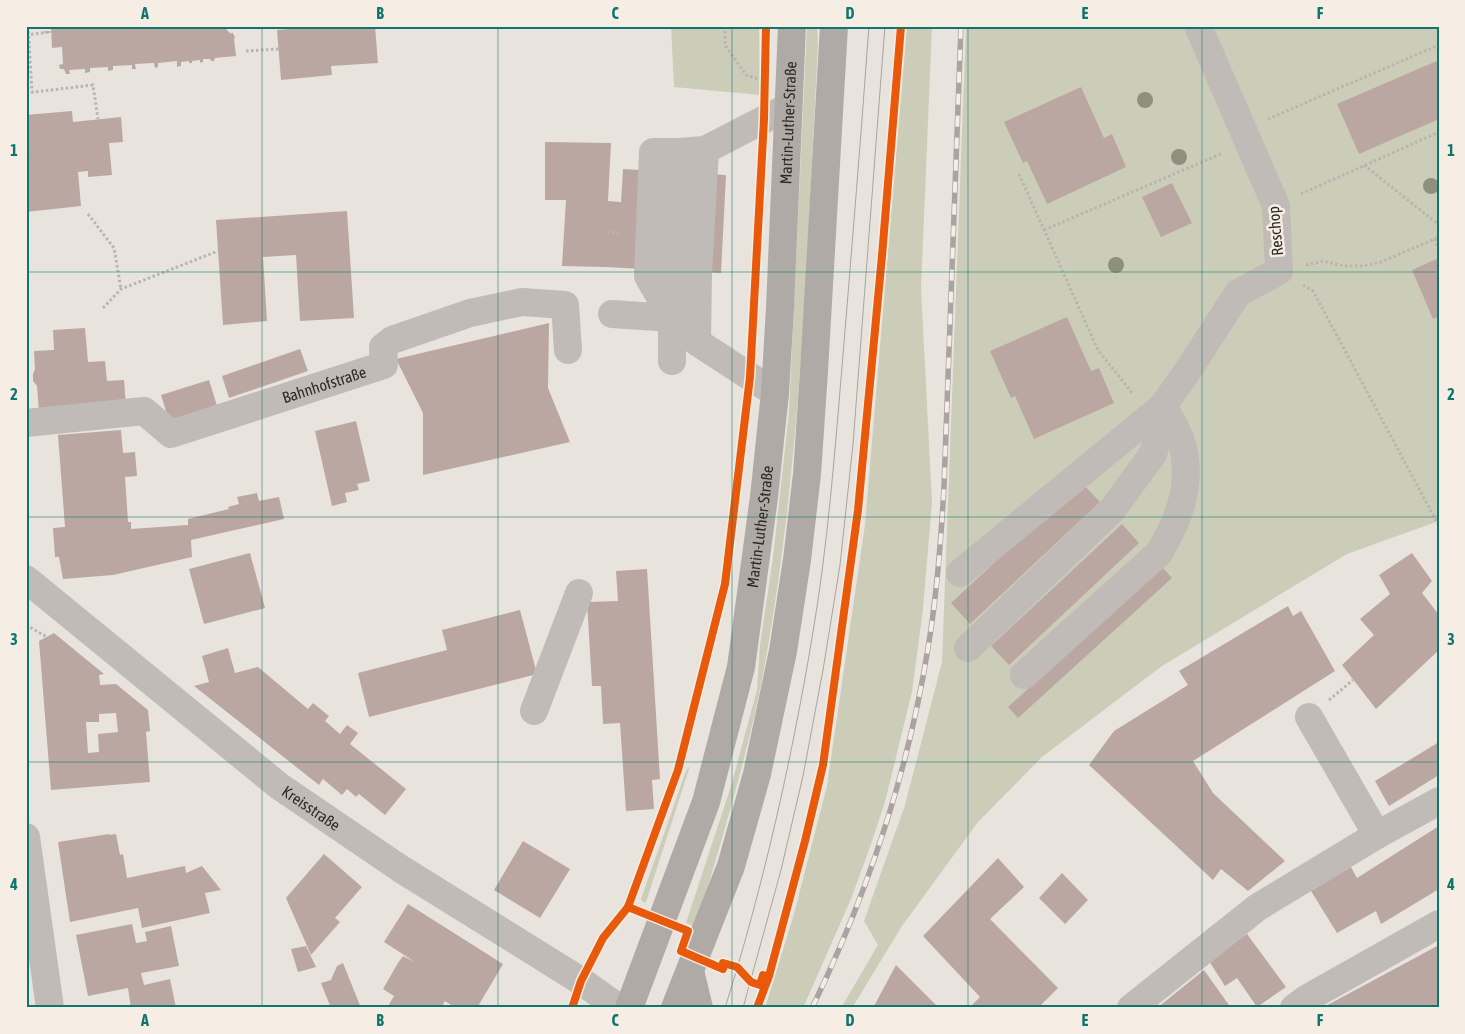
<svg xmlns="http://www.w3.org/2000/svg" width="1465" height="1034" viewBox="0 0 1465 1034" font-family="'Asap Condensed',sans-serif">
  <rect width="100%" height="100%" fill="#e9e3de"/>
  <g fill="#cbcdb9">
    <path d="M671 26H759L760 95 674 87Z"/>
    <path d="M807 26H817L818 44C807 249 802 455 766 658 750 749 722 838 696 927L686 923 731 786 757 690 760 645 773 557 789 412Z"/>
    <path d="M907 26H932L921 288 932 502 923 609 912 692 885 802 870 847 851 899 803 1008H765L794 914 827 786 865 525Z"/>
    <path d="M966 26H1439V521L1347 554 1162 666 1042 757 978 822 902 926 852 1008H841L878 945 864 921 905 805 942 662Z"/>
    <path d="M690 766 646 902H643L641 899 686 771Z"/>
  </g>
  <g fill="#bba7a1" fill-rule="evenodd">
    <path d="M51 26H223L231 34 232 32 235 37 234 39 236 56 215 58 214 61H211L210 59H203V62L200 63V60L192 61V63H189V61L181 62V66L177 67V61L158 63V67L155 68 154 63 135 64 136 69H132V65L113 66V70L108 71V67L90 68V72L85 73V69L69 70 70 74H66L64 69H60L59 65 63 64 62 47 52 48Z"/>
    <path d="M325 26H328V29L375 26 378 63 331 66 332 75 281 80 277 30Z"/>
    <path d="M1439 60V119L1359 154 1337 104Z"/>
    <path d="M1081 87 1104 138 1112 134 1126 167 1047 204 1027 161 1023 163 1004 122Z"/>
    <path d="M72 111 73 122 121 117 123 142 109 143 112 175 88 177V171L78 172 81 206 26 212V115Z"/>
    <path d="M545 142 611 143 608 201 621 202 623 169 726 175 721 273 605 267 562 266 566 200H545Z"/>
    <path d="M1172 183 1192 223 1161 237 1142 197Z"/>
    <path d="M347 211 354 318 300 321 296 255 263 257 267 321 223 325 216 220Z"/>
    <path d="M1439 258V317L1433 319 1412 270Z"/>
    <path d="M1067 317 1091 371 1099 368 1114 403 1034 439 1015 396 1011 398 990 351Z"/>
    <path d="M549 323 548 388 570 442 423 475V413L396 359Z"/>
    <path d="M85 328 88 362 105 361 107 381 124 380 126 405 39 412 37 386 33 381V374L35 369 34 351 54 350 53 330Z"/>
    <path d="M300 349 308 371 229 398 222 376Z"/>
    <path d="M209 380 218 409 170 424 161 395Z"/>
    <path d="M356 421 370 481 357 484 359 490 345 493 347 502 332 506 315 431Z"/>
    <path d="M121 430 123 453 135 452 137 476 125 477 128 522H131V529L188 525V519L229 509 228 507 239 504 237 497 257 493 259 501 279 497 284 519 191 540 192 557 113 575 63 579 59 557H55L53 528 65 527 58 435Z"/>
    <path d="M1081 482 1100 502 970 624 951 603Z"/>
    <path d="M1122 524 1139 543 1009 665 991 646Z"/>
    <path d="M250 553 265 608 204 624 189 569Z"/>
    <path d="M1412 553 1432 581 1422 593 1439 615V650L1376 709 1342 665 1374 635 1360 619 1390 594 1379 575Z"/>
    <path d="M1162 567 1172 578 1018 718 1008 707Z"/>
    <path d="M647 569 660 779 652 780 654 809 626 811 620 723 603 724 601 686H592L587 602 618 601 616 571Z"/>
    <path d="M1288 606 1293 616 1301 611 1335 671 1193 761 1213 793 1285 861 1248 891 1221 869 1213 880 1089 765 1114 731 1188 685 1179 671Z"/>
    <path d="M520 610 537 674 369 717 358 673 447 650 442 630Z"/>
    <path d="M54 633 104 674 99 675 100 685 116 684 148 710 150 731 146 732 150 782 51 790 39 641ZM116 713 118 732 98 734 99 752 88 753 86 722H99V714Z"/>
    <path d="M228 648 235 673 258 667 308 709 313 703 329 716 325 721 340 734 347 725 358 733 350 744 406 789 385 815 359 794 356 797 347 789 342 795 323 779 319 785 194 686 209 682 202 656Z"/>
    <path d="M1439 742V775L1389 806 1375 781Z"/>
    <path d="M1439 826V889L1381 924 1376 911 1337 933 1311 891 1351 867 1357 878Z"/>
    <path d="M109 834V835L116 834 120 855 123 854 127 878 185 866 186 873 202 866 221 890 205 893 210 913 142 928 138 908 70 922 58 842Z"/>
    <path d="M523 841 570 869 540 918 494 890Z"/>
    <path d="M324 854 362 887 335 918 340 922 311 955 286 898Z"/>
    <path d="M998 858 1024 887 990 919 1058 988 1038 1008H974L972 1005 980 997 923 936Z"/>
    <path d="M1062 873 1088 900 1065 924 1039 898Z"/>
    <path d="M408 904 503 964 477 1008H456L445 1001 441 1008H387L394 996 383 989 398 963 403 956 415 962 384 942Z"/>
    <path d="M132 924 136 943 147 941 145 932 171 926 179 966 141 973 144 985 170 979 176 1008H131L128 988 88 996 76 935Z"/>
    <path d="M1247 934 1286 987 1257 1007 1237 978 1225 986 1209 961Z"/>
    <path d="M1439 945V1008H1322Z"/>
    <path d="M306 946 316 967 298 972 291 949Z"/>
    <path d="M343 963 361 1008H331L321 983 331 980 337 966Z"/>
    <path d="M896 965 939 1008H873Z"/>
    <path d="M1204 970 1231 1008H1157Z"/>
  </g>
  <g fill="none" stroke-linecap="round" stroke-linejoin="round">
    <g stroke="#bab4b0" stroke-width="3" stroke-dasharray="2.5 2.5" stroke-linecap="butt">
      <path d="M28 26 32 92"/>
      <path d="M45 26V33"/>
      <path d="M49 26V33"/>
      <path d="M725 26V45L746 75 762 80"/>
      <path d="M26 35 51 32"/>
      <path d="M246 51 279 49"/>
      <path d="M26 93 93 85 98 119"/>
      <path d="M1268 119 1439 45"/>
      <path d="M1364 165 1439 225"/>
      <path d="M1019 174 1098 350 1133 394"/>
      <path d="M1301 194 1439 132"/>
      <path d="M88 214 114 248 121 289"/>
      <path d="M1044 230 1223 153"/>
      <path d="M607 232 621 233"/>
      <path d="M1434 239 1439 249"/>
      <path d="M1306 265 1323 261 1344 266H1363L1381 262 1439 237"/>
      <path d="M1303 285 1313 291 1439 526"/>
      <path d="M103 308 121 289 218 251"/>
      <path d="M26 625 47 637"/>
      <path d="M1329 700 1353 680"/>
    </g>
    <g stroke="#c1bbb7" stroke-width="28">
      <path d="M612 314 672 318V361"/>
      <path d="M672 318 648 276 653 152H678"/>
      <path d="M697 342 698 272 705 150"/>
      <path d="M775 393 697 342 672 318 678 152 705 150 788 107"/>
      <path id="s1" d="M26 423 144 411 171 434 384 365 383 347 392 340 470 313 522 302 565 305 568 350"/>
      <path d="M960 573 1163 406 1185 375 1238 293 1279 271 1276 206 1198 26"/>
      <path id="s2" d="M26 579 279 786 401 869 581 981 619 1008"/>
      <path d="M968 648 1112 510 1153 454 1160 429 1163 406"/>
      <path d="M1024 675 1159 553C1178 521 1191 489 1184 452 1181 436 1171 420 1163 406"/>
      <path d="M534 711 579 593"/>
      <path d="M1377 835 1439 801"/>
      <path d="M26 837 50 1008"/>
      <path d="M1131 1008 1258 907 1377 835 1309 717"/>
      <path d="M1294 1008 1306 999 1439 924"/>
    </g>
    <g stroke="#b0aaa6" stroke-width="28">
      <path d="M690 971 699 1008"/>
      <path id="s3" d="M629 1008 706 802 741 667 764 497 775 393 780 308 792 26"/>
      <path d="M675 1008 731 866 757 774 783 651 797 560 807 474 814 371 834 26"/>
    </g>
    <g stroke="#a9a4a1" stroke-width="1">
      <path d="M725 1008C763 887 791 763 812 638 828 545 835 450 843 355 852 246 861 136 869 26"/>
      <path d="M743 1008 781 870 803 776 823 670 840 565 853 444 885 26"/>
    </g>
    <g stroke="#a9a4a1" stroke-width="5.5">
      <path id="rail" d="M812 1008C867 895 908 773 928 648 937 595 941 541 944 486L961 26"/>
    </g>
    <use href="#rail" stroke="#f6ede4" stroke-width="4" stroke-dasharray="11" stroke-linecap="butt"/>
    <g stroke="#f6ede4" stroke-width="11">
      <g id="cycleway">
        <path d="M628 907 688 931 681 951 723 969V963L737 967 751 982 760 985 763 975 765 976"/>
        <path d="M572 1008 581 981 603 938 628 907 678 770 725 584 750 377 764 119 766 26"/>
        <path d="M757 1008 769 976 805 841 823 765 858 510 882 256 901 26"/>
      </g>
    </g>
    <use href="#cycleway" stroke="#e8590c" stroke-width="8"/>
  </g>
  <g fill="#8e907d">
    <circle cx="1145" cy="100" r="8"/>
    <circle cx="1179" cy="157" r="8"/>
    <circle cx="1431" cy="186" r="8"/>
    <circle cx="1116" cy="265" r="8"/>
  </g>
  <path fill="none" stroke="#0f766e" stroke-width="1" stroke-opacity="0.55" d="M262 26V1008M498 26V1008M732 26V1008M968 26V1008M1202 26V1008M26 272H1439M26 517H1439M26 762H1439"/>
  <g text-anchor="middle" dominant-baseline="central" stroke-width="5" stroke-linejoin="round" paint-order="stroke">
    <g font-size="16" fill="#312926" stroke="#f6ede4">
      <text stroke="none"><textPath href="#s3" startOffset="906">Martin-Luther-Straße</textPath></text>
      <text transform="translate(1275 231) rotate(-95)">Reschop</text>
      <text stroke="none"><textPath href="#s1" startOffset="315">Bahnhofstraße</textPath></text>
      <text stroke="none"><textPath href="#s3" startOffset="501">Martin-Luther-Straße</textPath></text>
      <text stroke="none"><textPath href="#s2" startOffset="366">Kreisstraße</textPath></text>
    </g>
  </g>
  <rect width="1465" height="1034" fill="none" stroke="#f6ede4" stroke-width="55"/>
  <rect x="28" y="28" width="1410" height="978" fill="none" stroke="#0f766e" stroke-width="2"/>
  <g font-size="16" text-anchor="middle" font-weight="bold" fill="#0f766e">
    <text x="145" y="19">A</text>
    <text x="380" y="19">B</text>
    <text x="615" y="19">C</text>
    <text x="850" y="19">D</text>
    <text x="1085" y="19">E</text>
    <text x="1320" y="19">F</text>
    <text x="14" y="156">1</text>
    <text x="1451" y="156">1</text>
    <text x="14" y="400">2</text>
    <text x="1451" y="400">2</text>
    <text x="14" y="645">3</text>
    <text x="1451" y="645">3</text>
    <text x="14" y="890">4</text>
    <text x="1451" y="890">4</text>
    <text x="145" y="1026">A</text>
    <text x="380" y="1026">B</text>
    <text x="615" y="1026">C</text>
    <text x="850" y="1026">D</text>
    <text x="1085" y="1026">E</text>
    <text x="1320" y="1026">F</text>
  </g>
</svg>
